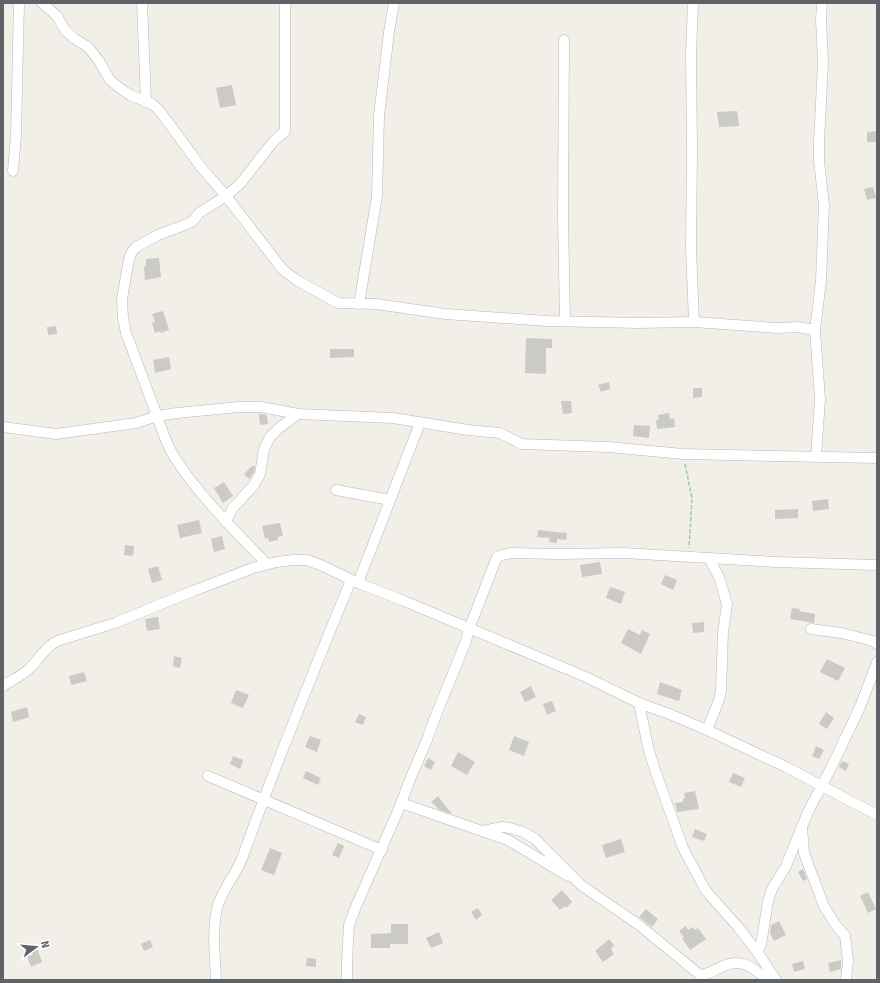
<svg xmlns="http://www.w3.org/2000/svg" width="880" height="983" viewBox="0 0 880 983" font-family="'Fira Sans Condensed',sans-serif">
  <rect width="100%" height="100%" fill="#f1efe8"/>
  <g fill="#cccac5">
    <path d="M232 85 236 105 220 108 216 88Z"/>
    <path d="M737 111 739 126 719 127 717 112Z"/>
    <path d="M877 131V142H867V132Z"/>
    <path d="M873 187 876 198 867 200 864 189Z"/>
    <path d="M159 258 161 277 145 280 144 266H146V259Z"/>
    <path d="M163 311 169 330 161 333 160 331 155 333 152 323 155 322 152 314Z"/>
    <path d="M56 326 57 334 48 335 47 327Z"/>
    <path d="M526 338 552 339V348H546V374L525 373Z"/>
    <path d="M330 349H354V357L330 358Z"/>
    <path d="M169 357 171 369 155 373 153 360Z"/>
    <path d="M609 382 610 389 601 392 598 385Z"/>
    <path d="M693 388H702V397L693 398Z"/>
    <path d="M561 401H571L572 413 563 414Z"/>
    <path d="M669 413 670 419 674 418 675 427 657 429 656 420H659L658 415Z"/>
    <path d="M259 414 267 415 268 424 260 425Z"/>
    <path d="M634 425 650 426 649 438 633 436Z"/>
    <path d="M253 465 255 467 254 472 249 479 244 474Z"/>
    <path d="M224 482 233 496 223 503 214 488Z"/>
    <path d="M828 499 829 509 813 511 812 501Z"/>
    <path d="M798 509V518L775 519V510Z"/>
    <path d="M199 520 202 533 180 538 177 525Z"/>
    <path d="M280 523 283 536 278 537V540L269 542 268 538 265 539 262 526Z"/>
    <path d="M538 530 567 533 566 540 557 539V543L549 542 550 538 537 537Z"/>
    <path d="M222 536 225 549 214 552 211 539Z"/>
    <path d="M125 545 134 546 133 556 124 555Z"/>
    <path d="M600 562 602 574 582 577 580 565Z"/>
    <path d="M158 566 162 580 152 583 148 569Z"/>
    <path d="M665 575 677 580 673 590 661 584Z"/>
    <path d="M610 587 625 592 621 604 606 598Z"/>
    <path d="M792 608 800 609 799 611 815 614 814 623 790 619Z"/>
    <path d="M158 617 160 629 147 631 145 619Z"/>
    <path d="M704 622V632L693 633 692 623Z"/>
    <path d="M628 629 640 635 642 630 650 634 641 654 621 643Z"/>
    <path d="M174 656 182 658 180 668 173 666Z"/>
    <path d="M827 659 845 668 838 681 820 672Z"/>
    <path d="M84 672 87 681 71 685 69 676Z"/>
    <path d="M660 682 682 690 679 701 657 694Z"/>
    <path d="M531 686 536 697 525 702 520 692Z"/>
    <path d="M236 690 249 695 243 708 231 703Z"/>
    <path d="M552 701 556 711 547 715 543 704Z"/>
    <path d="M27 707 29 717 13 722 11 712Z"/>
    <path d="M826 712 834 718 827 729 819 724Z"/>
    <path d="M359 714 366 717 363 725 355 722Z"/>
    <path d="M310 736 321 740 317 752 305 747Z"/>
    <path d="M514 736 529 742 524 756 509 750Z"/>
    <path d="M816 746 824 750 819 759 812 756Z"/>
    <path d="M458 752 475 762 467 775 451 766Z"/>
    <path d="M233 756 243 760 240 769 230 764Z"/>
    <path d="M428 758 435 762 431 770 424 766Z"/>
    <path d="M842 761 849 764 846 771 839 767Z"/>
    <path d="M306 771 321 778 318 785 303 778Z"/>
    <path d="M733 773 745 778 741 787 729 782Z"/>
    <path d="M695 791 699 809 677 812 675 803 683 802V799L685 798 684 793Z"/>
    <path d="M438 796 452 814 440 810 431 802Z"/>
    <path d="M695 829 707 834 704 841 692 837Z"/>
    <path d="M621 839 625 852 606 858 602 845Z"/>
    <path d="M338 843 344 846 339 858 332 855Z"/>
    <path d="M270 848 282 853 274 875 261 870Z"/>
    <path d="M803 869 807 879 803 881 798 872Z"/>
    <path d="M562 890 572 902 566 908 565 906 560 910 551 900Z"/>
    <path d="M868 892 876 909 868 913 860 896Z"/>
    <path d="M478 908 482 915 476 920 471 912Z"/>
    <path d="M646 909 658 919 652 927 639 917Z"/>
    <path d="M779 921 786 935 774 941 770 933 771 925Z"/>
    <path d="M391 924H408V944H390V948H371V934L391 933Z"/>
    <path d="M686 926 688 930 693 927 695 930 698 928 706 939 690 950 682 938 684 937 679 931Z"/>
    <path d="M439 932 443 943 431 948 426 938Z"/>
    <path d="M609 939 614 945 611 949 614 954 603 962 595 951Z"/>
    <path d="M150 940 153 947 144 951 141 944Z"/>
    <path d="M37 948 42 962 31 967 27 956 32 955 30 950Z"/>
    <path d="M307 958 316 959V967L306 966Z"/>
    <path d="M841 960V969L830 972 828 963Z"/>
    <path d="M803 961 805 969 794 972 792 964Z"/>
  </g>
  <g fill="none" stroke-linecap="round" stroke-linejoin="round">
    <g stroke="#b5b8bc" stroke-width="11">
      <g id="minor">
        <path d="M42 3 57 16 65 30 75 39 88 47 99 61 110 80 117 86 130 95 152 104 159 110 201 167 226 196 283 270 298 281 338 303 376 304 445 314 547 321 638 323 694 322 777 328 797 327 815 330"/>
        <path d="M142 3 146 101"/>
        <path d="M285 3V131L273 142 240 184 226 196 199 213 193 221 187 224 158 235 136 247 132 252 129 259 122 299 123 318 126 333 157 416 177 413 239 407H261L298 414 393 418 468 430 500 433 521 444 608 447 683 454 877 458"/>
        <path d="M693 3 691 54 692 150 691 248 694 322"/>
        <path d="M564 40 563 217 565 321"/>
        <path d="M13 171 16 135 19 3"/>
        <path d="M359 304 377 196 379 116 389 32 394 3"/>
        <path d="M3 427 56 434 136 423 157 416C162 430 167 446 175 458 200 497 236 532 267 564"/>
        <path d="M816 457 820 399 815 330 821 281 824 205 819 161V141L823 63 821 20 822 3"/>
        <path d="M336 490 390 500"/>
        <path d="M226 522 232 509 254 485 260 474 264 449 270 437 279 428 298 414"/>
        <path d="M358 583 420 423"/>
        <path d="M811 629 841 633 873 641 877 644"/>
        <path d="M3 686C12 680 22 676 30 668 39 659 45 647 57 641L115 623 193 591 253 568 277 562 293 560H307L323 566 358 583 404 601 586 677 639 703 672 715 707 730 786 767 877 815"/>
        <path d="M639 703 648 747 655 770 683 848 706 891 739 928 758 953 776 980"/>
        <path d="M707 730 719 700 721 691 723 632 727 604 719 577 709 558"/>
        <path d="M208 776 382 850"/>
        <path d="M401 803 508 840 568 876"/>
        <path d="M802 828 804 853 808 864 824 906 835 924 845 936 848 961 846 980"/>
        <path d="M483 831 502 827 510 828 523 832 534 838 581 885 639 925 700 975C709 974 715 970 723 966 743 957 754 970 769 980"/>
        <path d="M757 951 760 947 762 939 768 901 772 889 786 866 808 812 832 766 860 707 877 662"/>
        <path d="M216 980C215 956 212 932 217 908 222 888 237 874 243 856 276 763 313 672 351 580"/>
        <path d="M347 980V962L349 925 357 904 398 811 411 777 427 740 434 720 466 641 469 629 497 557 502 555 512 553 559 554 624 553 775 562 877 565"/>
      </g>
    </g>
    <path stroke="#9cc7a9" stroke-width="1.5" stroke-dasharray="4 2" stroke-linecap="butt" d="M685 464 692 498 689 548"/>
    <use href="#minor" stroke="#fff" stroke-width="10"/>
  </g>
  <rect width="880" height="983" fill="none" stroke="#5f6368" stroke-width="8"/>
  <g transform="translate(36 947) rotate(74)" stroke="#ffffff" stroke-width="3" paint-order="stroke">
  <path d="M0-3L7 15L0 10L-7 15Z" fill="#5f6368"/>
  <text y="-6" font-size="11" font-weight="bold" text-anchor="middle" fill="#5f6368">N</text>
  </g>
</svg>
